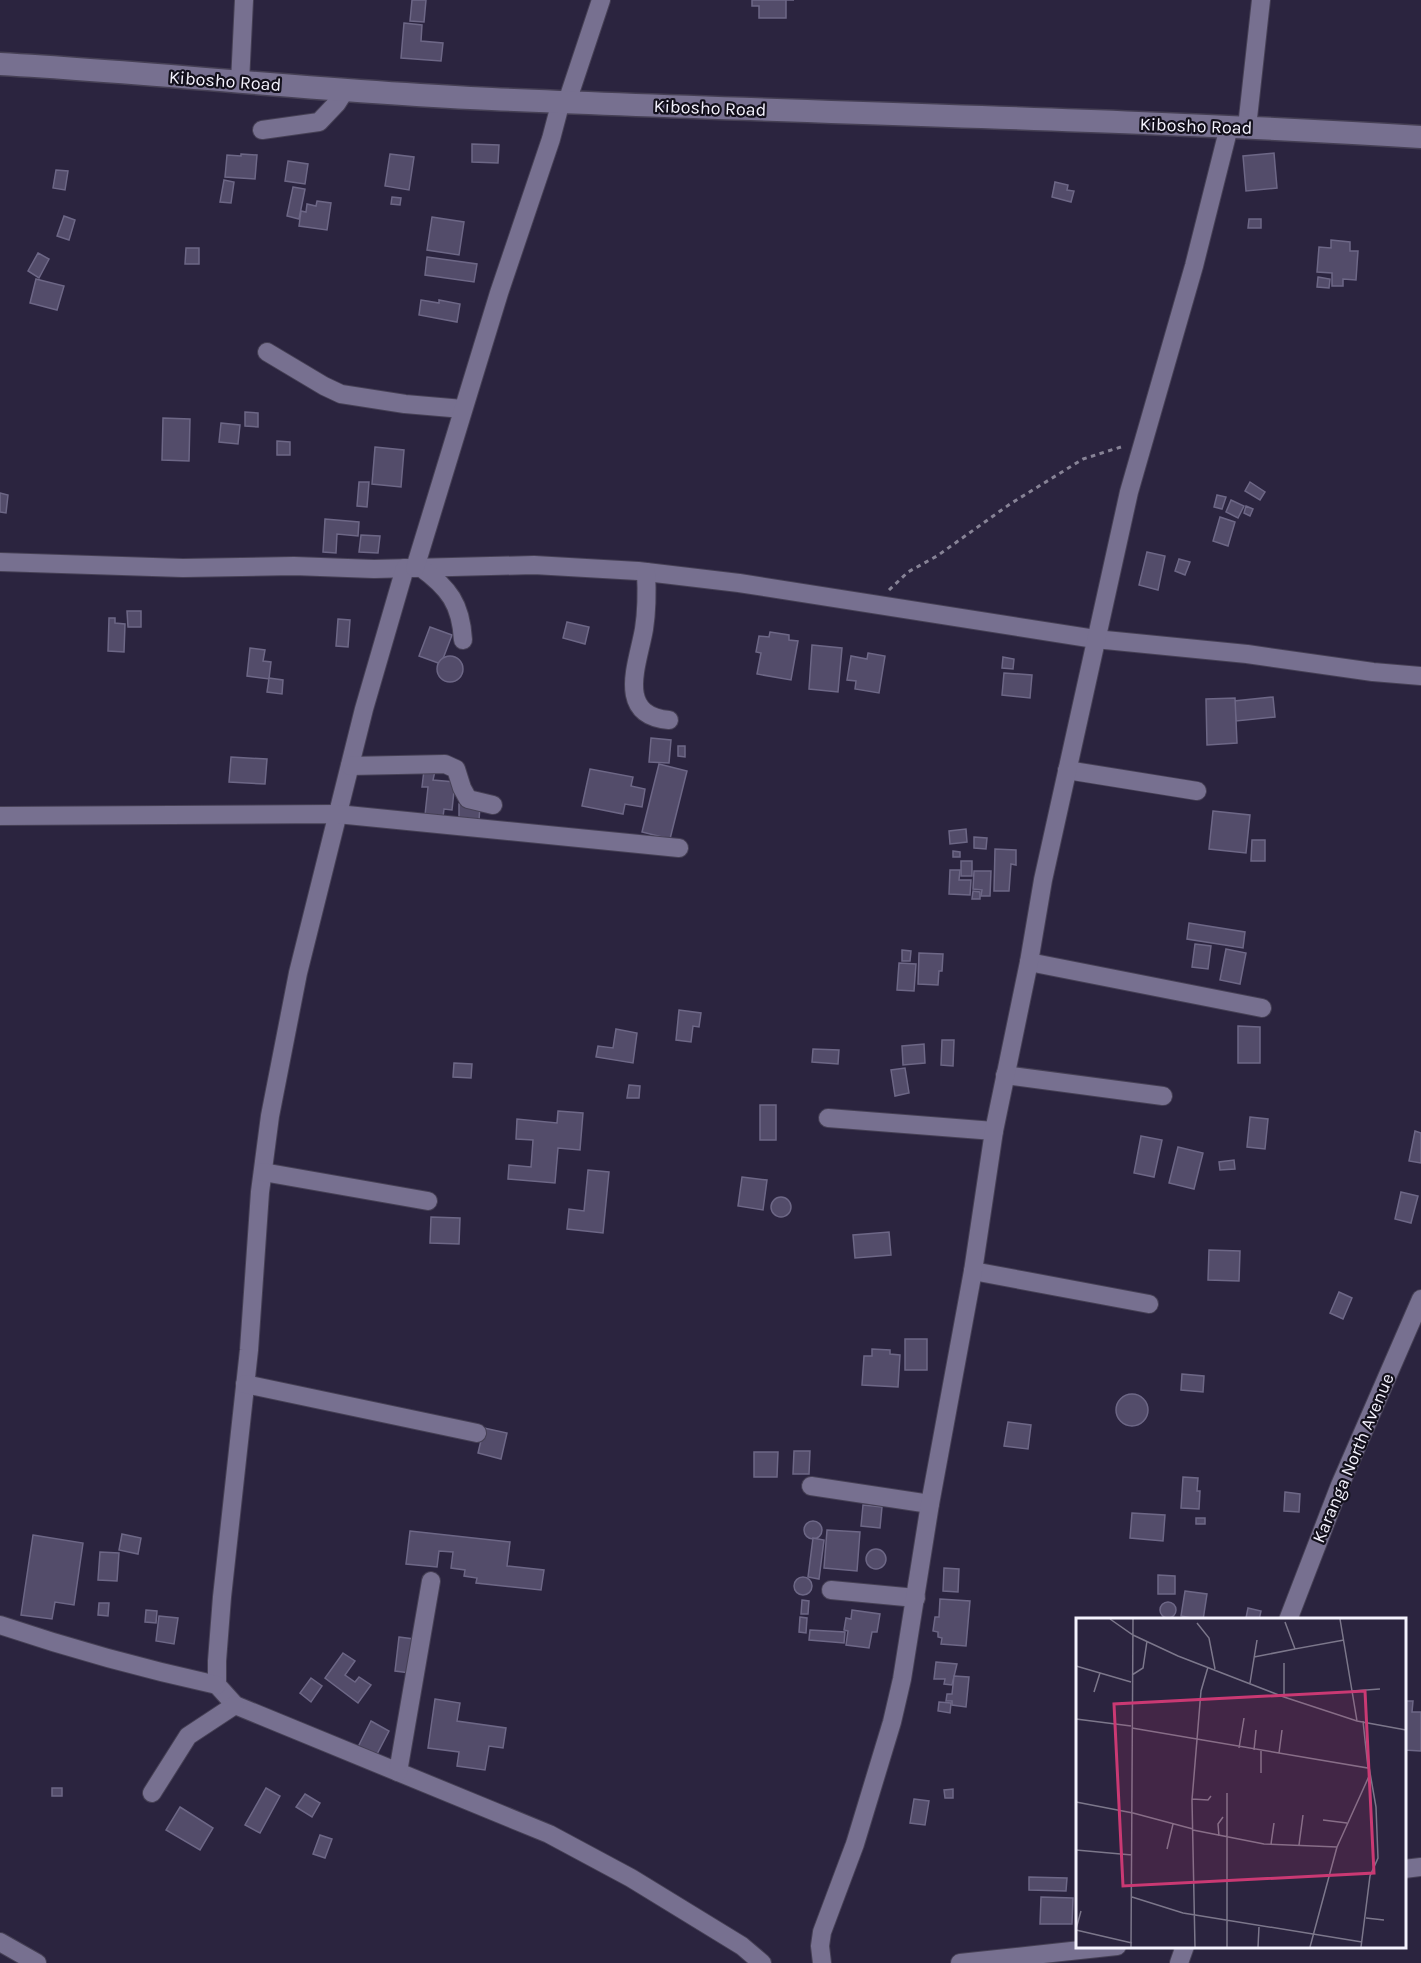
<svg xmlns="http://www.w3.org/2000/svg" width="1421" height="1963" viewBox="0 0 1421 1963" font-family="Karla,sans-serif">
  <rect width="100%" height="100%" fill="#2b243f"/>
  <g fill="#534c6a" stroke="#6d6786" stroke-width="1.5">
    <path d="M412 0H426L424 22 410 21Z"/>
    <path d="M752 0H794H786V18H759V6H752Z"/>
    <path d="M404 23 422 25 421 41 443 43 441 61 401 58Z"/>
    <path d="M472 144 499 145 498 163 472 162Z"/>
    <path d="M1274 153 1277 188 1246 191 1243 156Z"/>
    <path d="M241 154 257 155 255 179 225 177 227 155 241 156Z"/>
    <path d="M390 154 414 157 409 190 385 186Z"/>
    <path d="M288 161 308 164 305 184 285 181Z"/>
    <path d="M56 170 68 171 65 190 53 188Z"/>
    <path d="M224 180 234 182 231 203 220 202Z"/>
    <path d="M1055 182 1068 185 1067 190 1074 191 1071 202 1052 197Z"/>
    <path d="M293 187 305 189 299 219 287 216Z"/>
    <path d="M392 197 401 198 400 205 391 204Z"/>
    <path d="M317 201 331 203 327 230 299 226 301 211 306 212 307 204 316 206Z"/>
    <path d="M64 216 75 220 69 240 57 236Z"/>
    <path d="M432 217 464 222 459 255 427 250Z"/>
    <path d="M1249 219H1261V228H1248Z"/>
    <path d="M1331 240 1350 242V251H1358L1356 280 1343 279V286H1332V273L1317 272 1319 247 1331 248Z"/>
    <path d="M186 248H199V264H185Z"/>
    <path d="M38 253 49 259 39 278 28 271Z"/>
    <path d="M427 257 477 264 474 282 425 275Z"/>
    <path d="M1318 277 1330 279 1329 288 1317 287Z"/>
    <path d="M36 279 64 286 57 310 30 303Z"/>
    <path d="M421 300 439 303V300L460 304 457 322 419 315Z"/>
    <path d="M245 412 258 413V427L245 426Z"/>
    <path d="M163 418 190 419 189 461 162 460Z"/>
    <path d="M221 423 240 425 238 444 219 442Z"/>
    <path d="M277 441 290 442V455H277Z"/>
    <path d="M375 447 404 450 401 487 372 484Z"/>
    <path d="M359 482H369L367 507 357 506Z"/>
    <path d="M1250 482 1265 492 1260 500 1245 491Z"/>
    <path d="M0 493 8 495 6 513 0 512Z"/>
    <path d="M1217 495 1226 497 1222 509 1214 507Z"/>
    <path d="M1231 500 1244 506 1238 518 1226 512Z"/>
    <path d="M1246 506 1253 509 1250 516 1244 513Z"/>
    <path d="M1220 517 1235 522 1228 546 1213 541Z"/>
    <path d="M325 519 359 522 358 536 337 534 336 553 323 552Z"/>
    <path d="M361 535 380 536 378 553 359 552Z"/>
    <path d="M1147 552 1165 556 1158 590 1139 585Z"/>
    <path d="M1179 559 1190 562 1185 575 1175 571Z"/>
    <path d="M127 611H141V627H128Z"/>
    <path d="M109 618H115V623L125 624 124 652 108 651Z"/>
    <path d="M338 619 350 620 348 647 336 646Z"/>
    <path d="M567 622 589 627 585 644 563 638Z"/>
    <path d="M430 627 452 635 441 664 419 656Z"/>
    <path d="M770 632 789 635V640L798 641 791 680 757 674 761 653 756 652 759 636 769 637Z"/>
    <path d="M812 645 842 648 838 692 809 689Z"/>
    <path d="M250 648 265 650 263 661 271 662 269 679 247 676Z"/>
    <path d="M868 653 885 656 879 693 855 689 856 681 847 680 851 656 867 659Z"/>
    <circle cx="450" cy="669" r="13"/>
    <path d="M1003 657 1014 659 1013 669 1002 668Z"/>
    <path d="M1004 673 1032 675 1030 698 1002 695Z"/>
    <path d="M269 678 283 680 282 694 267 692Z"/>
    <path d="M1273 697 1275 717 1236 721 1234 701Z"/>
    <path d="M1235 698 1237 743 1207 745 1206 699Z"/>
    <path d="M651 738 671 740 669 763 649 762Z"/>
    <path d="M678 746H685V757L678 756Z"/>
    <path d="M231 757 267 759 265 784 229 782Z"/>
    <path d="M659 764 687 771 670 839 642 832Z"/>
    <path d="M590 769 633 777 631 786 645 789 642 807 625 804 623 814 582 806Z"/>
    <path d="M424 770 435 771 433 780 455 782 452 810 444 809 443 817 425 815 428 787H422Z"/>
    <path d="M459 804 480 805 479 821 459 820Z"/>
    <path d="M1213 811 1250 815 1246 853 1209 849Z"/>
    <path d="M966 829 967 842 950 844 949 831Z"/>
    <path d="M974 837 987 838 986 849 974 848Z"/>
    <path d="M1252 840H1265V861H1251Z"/>
    <path d="M995 849 1016 850V865L1011 864 1009 891H994Z"/>
    <path d="M953 851 960 852V857H953Z"/>
    <rect x="961" y="861" width="11" height="15"/>
    <path d="M950 870H960L959 880H971L970 895 949 894Z"/>
    <path d="M974 871H991L990 896H981L982 890 973 889Z"/>
    <path d="M973 891 980 892V899H972Z"/>
    <path d="M1189 923 1245 932 1243 948 1187 939Z"/>
    <path d="M1195 944 1211 946 1208 969 1192 967Z"/>
    <path d="M1226 949 1246 953 1240 984 1220 980Z"/>
    <path d="M902 950 911 951 910 961H902Z"/>
    <path d="M919 953 943 954 942 971H939L938 985 918 984Z"/>
    <path d="M899 963 916 964 914 991 897 990Z"/>
    <path d="M679 1010 701 1013 699 1027 693 1026 691 1042 676 1040Z"/>
    <path d="M1238 1026 1260 1027V1063H1238Z"/>
    <path d="M616 1029 637 1033 633 1063 596 1057 598 1046 613 1048Z"/>
    <path d="M942 1040H954L953 1066 941 1065Z"/>
    <path d="M924 1044 925 1063 903 1065 902 1046Z"/>
    <path d="M813 1049 839 1050 838 1064 812 1062Z"/>
    <path d="M454 1063 472 1064 471 1078 453 1077Z"/>
    <path d="M905 1068 909 1093 895 1096 891 1070Z"/>
    <path d="M629 1085 640 1086 639 1098H627Z"/>
    <rect x="760" y="1105" width="16" height="35"/>
    <path d="M558 1111 583 1113 580 1150 558 1148 555 1183 508 1179 509 1165 531 1167 533 1140 516 1139 517 1119 557 1123Z"/>
    <path d="M1250 1117 1268 1119 1265 1149 1247 1147Z"/>
    <path d="M1415 1131 1421 1133V1163L1409 1161Z"/>
    <path d="M1141 1136 1162 1140 1154 1177 1134 1173Z"/>
    <path d="M1178 1147 1203 1153 1194 1189 1169 1183Z"/>
    <path d="M1234 1160 1235 1169 1220 1170 1219 1162Z"/>
    <path d="M588 1170 609 1172 603 1233 567 1229 569 1209 584 1211Z"/>
    <path d="M742 1177 767 1180 763 1210 738 1206Z"/>
    <path d="M1401 1192 1418 1196 1411 1223 1395 1219Z"/>
    <circle cx="781" cy="1207" r="10"/>
    <path d="M431 1217 460 1218 459 1244 430 1243Z"/>
    <path d="M889 1232 891 1255 855 1258 853 1235Z"/>
    <path d="M1209 1250 1240 1251 1239 1281 1208 1280Z"/>
    <path d="M1339 1292 1352 1298 1343 1319 1330 1313Z"/>
    <rect x="905" y="1339" width="22" height="31"/>
    <path d="M872 1349 890 1350V1354L900 1355 898 1387 862 1385 864 1356H872Z"/>
    <path d="M1182 1374 1204 1376 1203 1392 1181 1390Z"/>
    <circle cx="1132" cy="1410" r="16"/>
    <path d="M1008 1422 1031 1425 1028 1449 1004 1446Z"/>
    <path d="M484 1428 507 1433 501 1459 478 1453Z"/>
    <path d="M794 1451H810L809 1474H793Z"/>
    <path d="M754 1452H778L777 1477H754Z"/>
    <path d="M1183 1477 1198 1478 1197 1491H1200L1199 1509 1181 1508Z"/>
    <path d="M1285 1492 1300 1494 1299 1512 1284 1511Z"/>
    <path d="M863 1505 882 1507 880 1528 861 1526Z"/>
    <path d="M1132 1513 1165 1515 1163 1541 1130 1538Z"/>
    <rect x="1196" y="1518" width="9" height="6"/>
    <circle cx="813" cy="1530" r="9"/>
    <path d="M827 1530 860 1532 857 1571 824 1568Z"/>
    <path d="M410 1531 510 1542 507 1566 544 1570 541 1590 476 1583 477 1578 464 1576 465 1570 451 1568 453 1552 439 1551 437 1567 406 1564Z"/>
    <path d="M122 1534 141 1538 138 1554 119 1550Z"/>
    <path d="M33 1535 83 1543 74 1605 55 1602 52 1619 21 1615Z"/>
    <path d="M813 1538 824 1540 819 1579 808 1577Z"/>
    <circle cx="876" cy="1559" r="10"/>
    <path d="M100 1552 119 1553 117 1581 98 1580Z"/>
    <path d="M944 1568 959 1569 958 1592 943 1591Z"/>
    <path d="M1158 1575 1175 1576V1594H1158Z"/>
    <circle cx="803" cy="1586" r="9"/>
    <path d="M1185 1591 1207 1594 1203 1620 1181 1616Z"/>
    <path d="M940 1599 970 1601 966 1646 941 1644 942 1638 938 1637V1632L933 1631 935 1617H939Z"/>
    <path d="M802 1600 809 1601 808 1614H801Z"/>
    <circle cx="1168" cy="1610" r="8"/>
    <path d="M99 1603H109L108 1616 98 1615Z"/>
    <path d="M1248 1608 1261 1611 1259 1620 1246 1618Z"/>
    <path d="M146 1610 157 1611 156 1623 145 1622Z"/>
    <path d="M852 1610 880 1614 877 1632H872L869 1648 846 1645 848 1631 844 1630 846 1618 851 1619Z"/>
    <path d="M159 1616 178 1618 174 1644 156 1641Z"/>
    <path d="M800 1617 807 1618 806 1633 799 1632Z"/>
    <path d="M810 1630 845 1632 844 1643 809 1640Z"/>
    <path d="M399 1637 414 1639 410 1673 395 1671Z"/>
    <path d="M343 1653 355 1661 345 1675 355 1682 359 1677 371 1685 358 1703 325 1678Z"/>
    <path d="M936 1662 957 1664 952 1685 944 1684 945 1679H934Z"/>
    <path d="M954 1676 969 1677 966 1707 952 1705V1701H946L947 1694H952Z"/>
    <path d="M311 1678 322 1686 311 1702 300 1693Z"/>
    <path d="M435 1699 460 1703 457 1721 506 1728 503 1748 489 1746 485 1770 457 1766 459 1752 428 1748Z"/>
    <path d="M1404 1701H1413L1412 1712H1421V1751L1404 1750Z"/>
    <path d="M939 1702 951 1703 950 1713 938 1711Z"/>
    <path d="M371 1721 389 1731 376 1756 358 1747Z"/>
    <rect x="52" y="1788" width="10" height="8"/>
    <path d="M266 1788 280 1796 260 1833 245 1825Z"/>
    <path d="M953 1789V1798H945L944 1790Z"/>
    <path d="M305 1794 320 1803 312 1817 296 1807Z"/>
    <path d="M914 1799 929 1801 925 1825 910 1823Z"/>
    <path d="M180 1807 213 1828 200 1850 166 1830Z"/>
    <path d="M320 1835 332 1839 325 1858 313 1854Z"/>
    <path d="M1029 1877 1067 1878 1066 1891 1029 1890Z"/>
    <path d="M1041 1897 1073 1898 1072 1924H1040Z"/>
  </g>
  <g fill="none" stroke-linecap="round" stroke-linejoin="round">
    <g stroke="#464055" stroke-width="20">
      <g id="minor">
        <path d="M240 82 244 0"/>
        <path d="M567 102 601 0"/>
        <path d="M1247 127 1261 0"/>
        <path d="M262 130 319 122 337 103 346 89"/>
        <path d="M267 352 324 386 341 394 405 404 463 409"/>
        <path d="M0 562 183 568 294 566 374 569 534 565 638 571 739 583 1095 639 1247 654 1373 672 1421 676"/>
        <path d="M420 567C449 588 461 604 463 640"/>
        <path d="M405 568 364 709 298 973 270 1116 260 1192 249 1350 222 1597 217 1661V1685L235 1705 549 1834 631 1878 742 1946 762 1963"/>
        <path d="M415 568 499 293 551 139 561 101"/>
        <path d="M646 572C647 591 647 610 644 629 638 664 615 715 669 720"/>
        <path d="M350 766 445 764 456 769 462 788 468 799 493 805"/>
        <path d="M1067 770 1197 791"/>
        <path d="M0 816 337 814 679 848"/>
        <path d="M1029 962 1262 1008"/>
        <path d="M1005 1075 1163 1096"/>
        <path d="M828 1118 994 1131"/>
        <path d="M263 1172 428 1201"/>
        <path d="M973 1271 1149 1304"/>
        <path d="M245 1384 477 1433"/>
        <path d="M811 1486 930 1504"/>
        <path d="M831 1590 916 1598"/>
        <path d="M1288 1620 1340 1485 1421 1299"/>
        <path d="M0 1625C71 1649 144 1669 217 1685"/>
        <path d="M398 1772 431 1581"/>
        <path d="M152 1793 188 1736 235 1705"/>
        <path d="M1404 1869 1421 1867"/>
        <path d="M0 1942 37 1963"/>
        <path d="M822 1963 820 1946 822 1932 855 1844 892 1722 902 1679 930 1504 973 1271 994 1131 1029 962 1043 880 1129 492 1194 266 1229 127"/>
        <path d="M960 1963 1117 1946"/>
        <path d="M1179 1963 1185 1946"/>
      </g>
    </g>
    <g stroke="#464055" stroke-width="25">
      <path id="tertiary" d="M0 64C164 73 328 92 492 99 802 113 1112 118 1421 137"/>
    </g>
    <path stroke="#878396" stroke-width="3" stroke-dasharray="4.5 4.5" stroke-linecap="butt" d="M889 590 908 572 937 556 1010 504 1083 459 1124 446"/>
    <use href="#minor" stroke="#777090" stroke-width="18"/>
    <use href="#tertiary" stroke="#777090" stroke-width="22"/>
  </g>
  <g text-anchor="middle" dominant-baseline="central" stroke-width="4.5" stroke-linejoin="round" paint-order="stroke">
    <g font-size="18" fill="#f5f3fe" stroke="#13101c">
      <text transform="translate(225 81) rotate(4)">Kibosho Road</text>
      <text transform="translate(710 108) rotate(2)">Kibosho Road</text>
      <text transform="translate(1196 126) rotate(2)">Kibosho Road</text>
      <text transform="translate(1353 1458) rotate(-67)">Karanga North Avenue</text>
    </g>
  </g>
  <g transform="translate(1076 1618)">
    <rect width="330" height="330" fill="#2b243f"/>
    <path fill="none" stroke="#7c778b" stroke-width="1.5" d="M34 1 57 17 102 38 208 79 281 103 330 112M264 1 281 103M209 4 219 31 268 22M121 5 133 20 139 51M178 39 219 31M208 45V79M0 48 55 64M56 57 67 50 71 23M174 65 181 22M276 73 304 71M18 74 24 55M0 101 55 108M56 110 292 150 287 103M163 130 168 100M178 132 180 112M203 135 206 112M185 155V133M116 181 132 182 135 178M0 184 57 195M57 195 117 211M247 202 271 205M117 212 188 226 261 229 294 156M143 218 142 206 147 199M195 226 198 205M223 227 227 197M91 231 97 206M0 232 56 237M56 279 107 295 286 324M290 300 308 302M0 311 5 293M0 312 56 325M55 329 57 1M119 329 116 182 125 73 132 49M151 329V175M182 329 183 309M234 329 261 229M285 329 294 258 302 240 300 189 293 149"/>
    <path fill="#ca3973" fill-opacity="0.15" stroke="#ca3973" stroke-width="3" d="M289 73 298 255 47 268 38 86Z"/>
    <rect width="330" height="330" fill="none" stroke="#f5f3fe" stroke-width="3"/>
  </g>
</svg>
